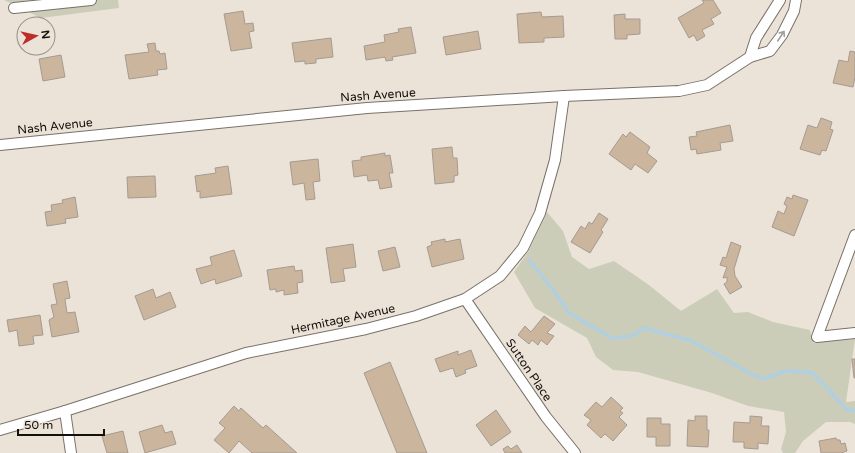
<svg xmlns="http://www.w3.org/2000/svg" width="855" height="453" viewBox="0 0 855 453" font-family="'Varela Round',sans-serif">
  <rect width="100%" height="100%" fill="#ece3d8"/>
  <g fill="#cbcdb9">
    <path d="M0 0H118L119 8 41 18 4 0Z"/>
    <path d="M547 212 563 231 572 257 589 269 614 261 649 285 681 311 717 289 734 313 748 312 773 322 810 330 813 343 855 339 846 402 855 401V424L850 422H826L803 441 795 453H783L781 449 786 432 784 412 748 406 712 393 638 372 613 370 596 357 587 338 535 308 514 272 528 252Z"/>
  </g>
  <g fill="none" stroke-linecap="round" stroke-linejoin="round">
    <path stroke="#b0d0e1" stroke-width="3.5" d="M529 260 554 291 569 313 586 323 612 338 632 336 644 328 692 341 751 374 763 379 785 371 811 372 830 391 846 409 855 411"/>
  </g>
  <g fill="#cbb59d" stroke="#a49b92">
    <path d="M702 0H713L721 13 711 19 714 24 702 30 705 36 697 41 694 35 689 38 678 18 704 3Z"/>
    <path d="M243 11 245 24 253 23 254 31 249 32 252 48 231 51 224 14Z"/>
    <path d="M541 12 542 17 563 16 564 37 544 38V42L519 43 517 14Z"/>
    <path d="M625 14V19H640V34L627 35V39H615L614 15Z"/>
    <path d="M411 27 416 53 392 57 393 60 386 61 385 57 366 60 364 46 385 42 384 35 399 32 398 29Z"/>
    <path d="M478 31 481 49 446 55 443 37Z"/>
    <path d="M331 38 333 57 316 59V63L305 64V61L295 62 292 43Z"/>
    <path d="M155 43 156 51H159L160 54 165 53 167 69 157 70 158 75 129 79 125 55 149 52 147 44Z"/>
    <path d="M850 51 855 52V77L853 87 833 83 839 60 848 62Z"/>
    <path d="M61 55 65 77 43 81 39 59Z"/>
    <path d="M821 118 832 122 830 129 833 130 826 151 822 150 820 155 800 149 808 125 817 128Z"/>
    <path d="M730 125 733 141 720 143 721 150 697 154 696 149 691 150 689 137 697 136 696 132Z"/>
    <path d="M630 132 650 147 647 153 657 161 648 173 635 164 631 170 609 154 623 134 626 137Z"/>
    <path d="M452 147 453 158H457L458 175 454 176V182L435 184 432 149Z"/>
    <path d="M385 153V156L390 155 393 173H389L392 187 380 189 378 180 368 181 367 175 354 177 352 161 361 160V157Z"/>
    <path d="M318 159 320 181 313 182 315 199 306 200 304 183 293 185 290 162Z"/>
    <path d="M228 166 232 194 200 198V191L197 192 195 176 216 173 215 168Z"/>
    <path d="M155 176 156 197 128 198 127 177Z"/>
    <path d="M793 195 808 200 794 236 772 227 778 211 784 214 787 206 784 204 787 197 792 199Z"/>
    <path d="M75 197 78 217 65 219 66 223 47 226 45 212 52 211 51 205 63 203 62 200Z"/>
    <path d="M599 213 608 219 601 230 603 232 590 253 571 242 581 226 585 229 589 222 592 224Z"/>
    <path d="M445 239V242L460 239 464 259 432 267 427 247 432 245 431 242Z"/>
    <path d="M731 242 741 246 734 269 735 276 742 287 730 294 724 284 727 282V277L723 278 727 267 720 265 723 257 726 258Z"/>
    <path d="M353 244 356 267 343 269 345 281 331 283 326 248Z"/>
    <path d="M395 247 400 267 383 271 378 251Z"/>
    <path d="M234 250 242 276 216 284 215 279 201 284 196 269 212 265 210 257Z"/>
    <path d="M294 266 295 271 302 270 303 282 297 283 298 293 284 295V290L276 292V289L270 290 267 270Z"/>
    <path d="M67 281 70 298 65 299 67 313 75 312 79 332 52 337 49 320 54 317 51 305 57 304 53 284Z"/>
    <path d="M153 289 156 298 170 292 176 307 144 320 135 296Z"/>
    <path d="M40 315 43 335 33 336 34 344 19 346 17 330 9 332 7 320Z"/>
    <path d="M544 316 555 324 547 333 554 336 547 345 541 340 538 345 532 340 529 344 518 335 525 326 531 332Z"/>
    <path d="M471 350 477 366 465 370 466 373 456 377 453 368 440 372 435 359 458 351V355Z"/>
    <path d="M852 359H855V378H854Z"/>
    <path d="M390 362 427 453H397L364 373Z"/>
    <path d="M611 397 623 408 620 411 623 413 619 417 627 425 613 441 605 434 601 438 587 425 591 420 584 415 596 402 602 407Z"/>
    <path d="M234 406 239 411 241 408 263 428 266 425 297 453H252L239 441 229 453 214 440 225 428 219 423Z"/>
    <path d="M496 410 511 432 491 446 476 425Z"/>
    <path d="M695 416H707V430H709L708 447 687 446 688 420 695 421Z"/>
    <path d="M750 416 762 417 761 426H769L768 444 758 443V449L744 448V442H733L734 422 750 423Z"/>
    <path d="M647 418H661V424H670V446H656V437H647Z"/>
    <path d="M162 425 165 433 172 431 176 444 145 453 139 432Z"/>
    <path d="M123 431 128 453H107L102 436Z"/>
    <path d="M836 438 837 440H840L841 444 845 443 847 451 841 453H821L819 441Z"/>
    <path d="M517 445 522 453H505L503 449 508 446 511 449Z"/>
  </g>
  <g fill="none" stroke-linecap="round" stroke-linejoin="round">
    <g stroke="#797168" stroke-width="12">
      <g id="minor">
        <path d="M14 8 91 0"/>
        <path d="M750 57 756 38 780 0"/>
        <path d="M0 145 367 108 564 96 679 91 707 85 750 57 770 51 782 35 794 11 796 0"/>
        <path d="M855 235 817 337 855 333"/>
        <path d="M465 299 546 417 575 453"/>
        <path d="M65 411 71 453"/>
        <path d="M0 430 65 411 246 353 366 329 416 316 465 299 500 276 523 248 540 213 555 160 564 96"/>
      </g>
    </g>
    <use href="#minor" stroke="#fff" stroke-width="10"/>
  </g>
  <defs><path id="oneway-shaft" d="M-6 0H5M1.5-3L5.5 0L1.5 3" fill="none" stroke-width="1.6" stroke-linecap="round" stroke-linejoin="round"/></defs>
  <use stroke="#a1a09e" href="#oneway-shaft" transform="translate(781 36) rotate(-57)"/>
  <g text-anchor="middle" dominant-baseline="central" stroke-width="3" stroke-linejoin="round" paint-order="stroke">
    <g font-size="12" fill="#14110d" stroke="#ece3d8">
      <text transform="translate(378 95) rotate(-4)">Nash Avenue</text>
      <text transform="translate(55 126) rotate(-6)">Nash Avenue</text>
      <text transform="translate(343 319) rotate(-12)">Hermitage Avenue</text>
      <text transform="translate(529 370) rotate(56)">Sutton Place</text>
    </g>
  </g>
  <g transform="translate(36 36) rotate(82)"><circle r="19" fill="#ece3d8" stroke="#968f87"/>
  <path d="M0-3L7 15L0 10L-7 15Z" fill="#bc2e29"/>
  <text y="-6" font-size="11" font-weight="bold" text-anchor="middle" fill="#14110d">N</text>
  </g>
  <path d="M18 429v6h86v-6" fill="none" stroke="#14110d" stroke-width="2"/>
  <text x="24" y="429" font-size="12" fill="#14110d" stroke="#ece3d8" stroke-width="3" paint-order="stroke">50 m</text>
</svg>
